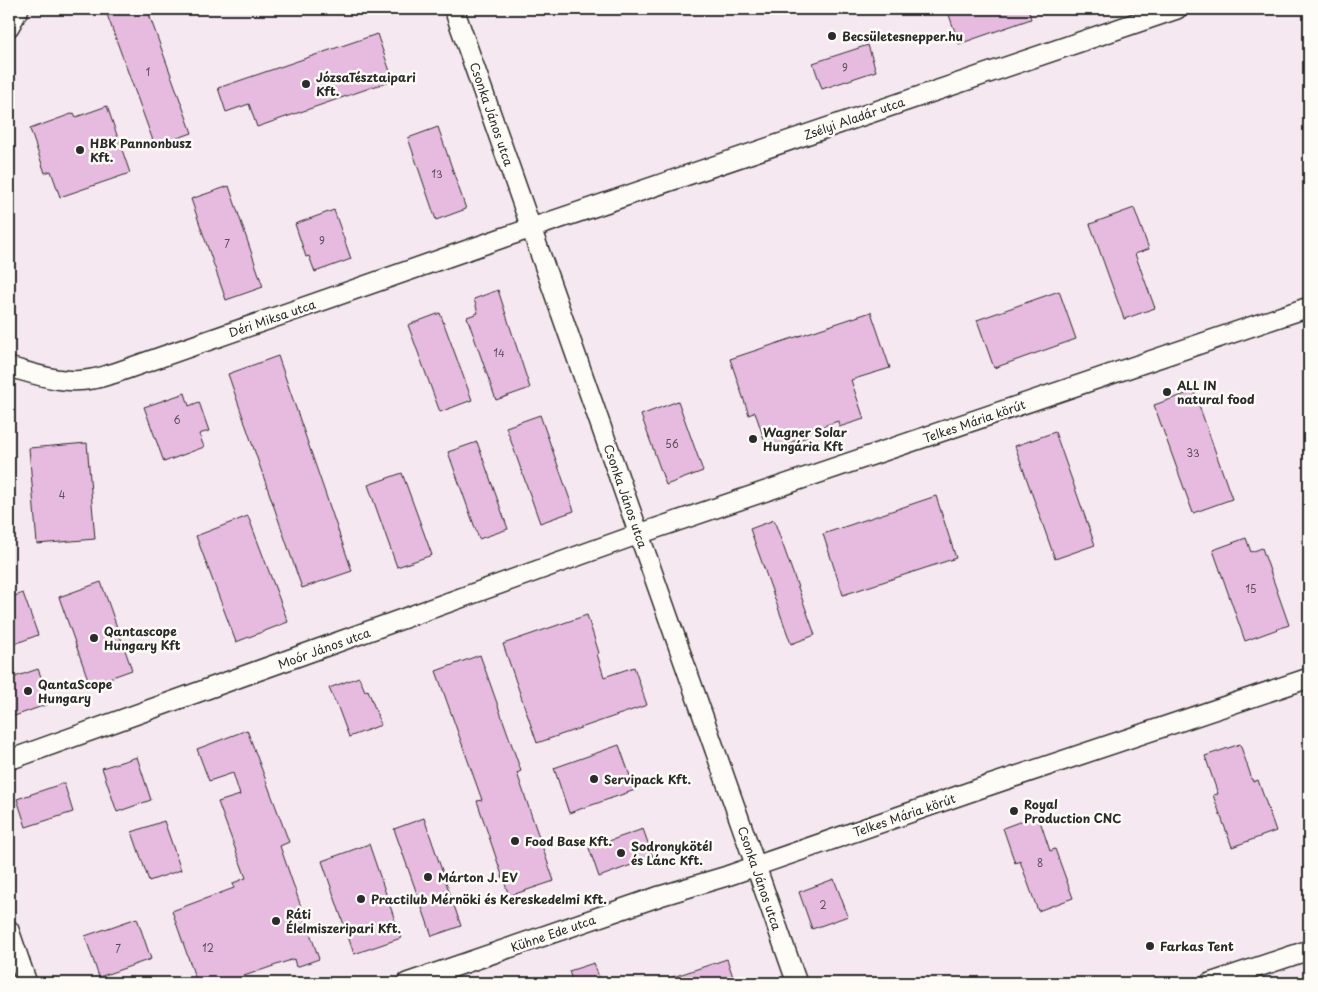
<svg xmlns="http://www.w3.org/2000/svg" width="1318" height="992" viewBox="0 0 1318 992" font-family="'Playpen Sans',sans-serif">
  <rect width="100%" height="100%" fill="#fdfcf7"/>
  <filter id="ink" filterUnits="userSpaceOnUse"><feTurbulence type="fractalNoise" baseFrequency=".02" numOctaves="2"/><feDisplacementMap in="SourceGraphic" scale="10" xChannelSelector="R" yChannelSelector="G"/><feConvolveMatrix kernelMatrix="1 2 1 2 8 2 1 2 1" color-interpolation-filters="sRGB"/></filter>
  <g filter="url(#ink)">
    <rect fill="#f6e8f0" x="9" y="9" width="1300" height="974"/>
    <g fill="#e7bbe0" stroke="#2b2b2b">
      <path d="M105 9H147L192 133 155 146Z"/>
      <path d="M947 9H1028L1031 19 959 44Z"/>
      <path d="M377 34 393 80 257 127 249 104 226 112 218 88Z"/>
      <path d="M868 45 876 71 822 89 813 63Z"/>
      <path d="M107 106 130 173 60 197 51 171 45 173 30 129 74 113 76 117Z"/>
      <path d="M438 127 466 209 436 220 408 138Z"/>
      <path d="M229 186 263 287 226 300 191 199Z"/>
      <path d="M1134 208 1149 249 1135 254 1155 308 1124 319 1090 224Z"/>
      <path d="M334 210 351 259 315 272 309 256 306 257 295 224Z"/>
      <path d="M498 290 530 388 496 400 467 317 478 313 474 299Z"/>
      <path d="M1059 291 1076 339 994 368 977 320Z"/>
      <path d="M871 312 890 368 851 380 864 419 839 427 838 421 806 432 807 437 768 451 755 412 749 415 730 359Z"/>
      <path d="M440 313 472 400 440 412 408 325Z"/>
      <path d="M278 356 352 571 302 588 228 374Z"/>
      <path d="M1194 391 1232 499 1193 513 1154 405Z"/>
      <path d="M185 393 189 406 199 402 209 431 199 434 204 447 164 462 144 407Z"/>
      <path d="M678 401 703 471 666 485 641 415Z"/>
      <path d="M540 415 574 511 540 523 506 427Z"/>
      <path d="M1055 432 1095 545 1055 559 1015 446Z"/>
      <path d="M477 442 508 529 479 539 448 452Z"/>
      <path d="M87 443 95 539 37 544 29 448Z"/>
      <path d="M402 473 432 555 397 567 368 485Z"/>
      <path d="M936 496 956 558 843 595 823 534Z"/>
      <path d="M248 516 288 622 236 642 196 536Z"/>
      <path d="M774 520 815 635 791 644 750 529Z"/>
      <path d="M1246 538 1251 552 1262 548 1289 625 1245 641 1213 550Z"/>
      <path d="M101 582 132 670 90 685 59 597Z"/>
      <path d="M23 593 38 635 9 646V598Z"/>
      <path d="M587 615 599 653 597 654 604 677 634 667 647 705 537 743 503 644Z"/>
      <path d="M480 655 521 771 517 773 554 881 509 896 477 801 482 800 436 671Z"/>
      <path d="M38 669 51 703 9 718V679Z"/>
      <path d="M359 677 365 691 368 690 381 725 349 737 336 702H335L329 688Z"/>
      <path d="M247 730 289 842 280 846 319 959 296 967 294 959 241 977 243 983H197L172 911 234 888 233 883 246 878 218 802 240 795 233 773 209 781 197 749Z"/>
      <path d="M1240 744 1253 782 1258 780 1276 831 1232 847 1213 795 1218 794 1205 756Z"/>
      <path d="M619 745 635 790 569 813 554 768Z"/>
      <path d="M137 757 151 800 117 812 102 768Z"/>
      <path d="M64 783 73 812 26 827 17 799Z"/>
      <path d="M1038 815 1050 851 1055 849 1073 898 1038 911 1020 861 1015 863 1003 828Z"/>
      <path d="M424 818 461 926 432 936 394 829Z"/>
      <path d="M164 821 181 870 149 881 132 832Z"/>
      <path d="M643 829 653 857 599 877 589 848Z"/>
      <path d="M369 844 401 938 354 954 322 861Z"/>
      <path d="M834 879 848 916 812 929 799 892Z"/>
      <path d="M137 918 151 959 99 977 85 936Z"/>
      <path d="M727 959 735 983H661V981Z"/>
      <path d="M594 963 601 983H573L569 971Z"/>
    </g>
    <g fill="none" stroke-linecap="round" stroke-linejoin="round">
      <g stroke="#2b2b2b" stroke-width="22">
        <g id="street">
          <path d="M454 9 797 983"/>
          <path d="M9 27 19 9"/>
          <path d="M9 367C35 374 64 385 92 379 100 378 107 375 115 373L502 238 1177 9"/>
          <path d="M9 760 639 534 1309 307"/>
          <path d="M9 930 27 983"/>
          <path d="M407 983 660 896 727 876 981 788 1309 678"/>
          <path d="M1210 983 1309 950"/>
        </g>
      </g>
      <use href="#street" stroke="#fdfcf7" stroke-width="19"/>
    </g>
  </g>
  <g fill="#2b2b2b" stroke="#fdfcf7" stroke-width="2">
    <circle cx="832" cy="36" r="5"/>
    <circle cx="306" cy="84" r="5"/>
    <circle cx="80" cy="150" r="5"/>
    <circle cx="1167" cy="392" r="5"/>
    <circle cx="753" cy="439" r="5"/>
    <circle cx="94" cy="638" r="5"/>
    <circle cx="28" cy="691" r="5"/>
    <circle cx="594" cy="779" r="5"/>
    <circle cx="1014" cy="811" r="5"/>
    <circle cx="515" cy="841" r="5"/>
    <circle cx="621" cy="853" r="5"/>
    <circle cx="428" cy="877" r="5"/>
    <circle cx="361" cy="899" r="5"/>
    <circle cx="276" cy="921" r="5"/>
    <circle cx="1150" cy="946" r="5"/>
  </g>
  <g text-anchor="middle" dominant-baseline="central" stroke-width="5" stroke-linejoin="round" paint-order="stroke">
    <g font-size="10" fill="#5a4f58">
      <text x="845" y="67">9</text>
      <text x="148" y="71">1</text>
      <text x="437" y="173">13</text>
      <text x="322" y="240">9</text>
      <text x="227" y="243">7</text>
      <text x="499" y="352">14</text>
      <text x="177" y="419">6</text>
      <text x="672" y="443">56</text>
      <text x="1193" y="452">33</text>
      <text x="62" y="494">4</text>
      <text x="1251" y="588">15</text>
      <text x="1040" y="862">8</text>
      <text x="823" y="904">2</text>
      <text x="208" y="947">12</text>
      <text x="118" y="948">7</text>
    </g>
    <g font-size="12" font-weight="bold" fill="#2b2b2b" stroke="#fdfcf7" text-anchor="start">
      <text x="842" y="36">Becsületesnepper.hu</text>
      <text x="316" y="77">JózsaTésztaipari<tspan x="316" dy="14">Kft.</tspan></text>
      <text x="90" y="143">HBK Pannonbusz<tspan x="90" dy="14">Kft.</tspan></text>
      <text x="1177" y="385">ALL IN<tspan x="1177" dy="14">natural food</tspan></text>
      <text x="763" y="432">Wagner Solar<tspan x="763" dy="14">Hungária Kft</tspan></text>
      <text x="104" y="631">Qantascope<tspan x="104" dy="14">Hungary Kft</tspan></text>
      <text x="38" y="684">QantaScope<tspan x="38" dy="14">Hungary</tspan></text>
      <text x="604" y="779">Servipack Kft.</text>
      <text x="1024" y="804">Royal<tspan x="1024" dy="14">Production CNC</tspan></text>
      <text x="525" y="841">Food Base Kft.</text>
      <text x="631" y="846">Sodronykötél<tspan x="631" dy="14">és Lánc Kft.</tspan></text>
      <text x="438" y="877">Márton J. EV</text>
      <text x="371" y="899">Practilub Mérnöki és Kereskedelmi Kft.</text>
      <text x="286" y="914">Ráti<tspan x="286" dy="14">Élelmiszeripari Kft.</tspan></text>
      <text x="1160" y="946">Farkas Tent</text>
    </g>
    <g font-size="12" fill="#2b2b2b" stroke="#fdfcf7">
      <text transform="translate(492 114) rotate(71)">Csonka János utca</text>
      <text transform="translate(854 118) rotate(-19)">Zsélyi Aladár utca</text>
      <text transform="translate(272 318) rotate(-19)">Déri Miksa utca</text>
      <text transform="translate(974 421) rotate(-19)">Telkes Mária körút</text>
      <text transform="translate(626 496) rotate(71)">Csonka János utca</text>
      <text transform="translate(324 648) rotate(-20)">Moór János utca</text>
      <text transform="translate(904 815) rotate(-19)">Telkes Mária körút</text>
      <text transform="translate(760 878) rotate(71)">Csonka János utca</text>
      <text transform="translate(553 933) rotate(-19)">Kühne Ede utca</text>
    </g>
  </g>
  <rect width="1318" height="992" fill="none" stroke="#fdfcf7" stroke-width="30"/>
  <rect x="15" y="15" width="1288" height="962" fill="none" stroke="#2b2b2b" stroke-width="2" filter="url(#ink)"/>
</svg>
